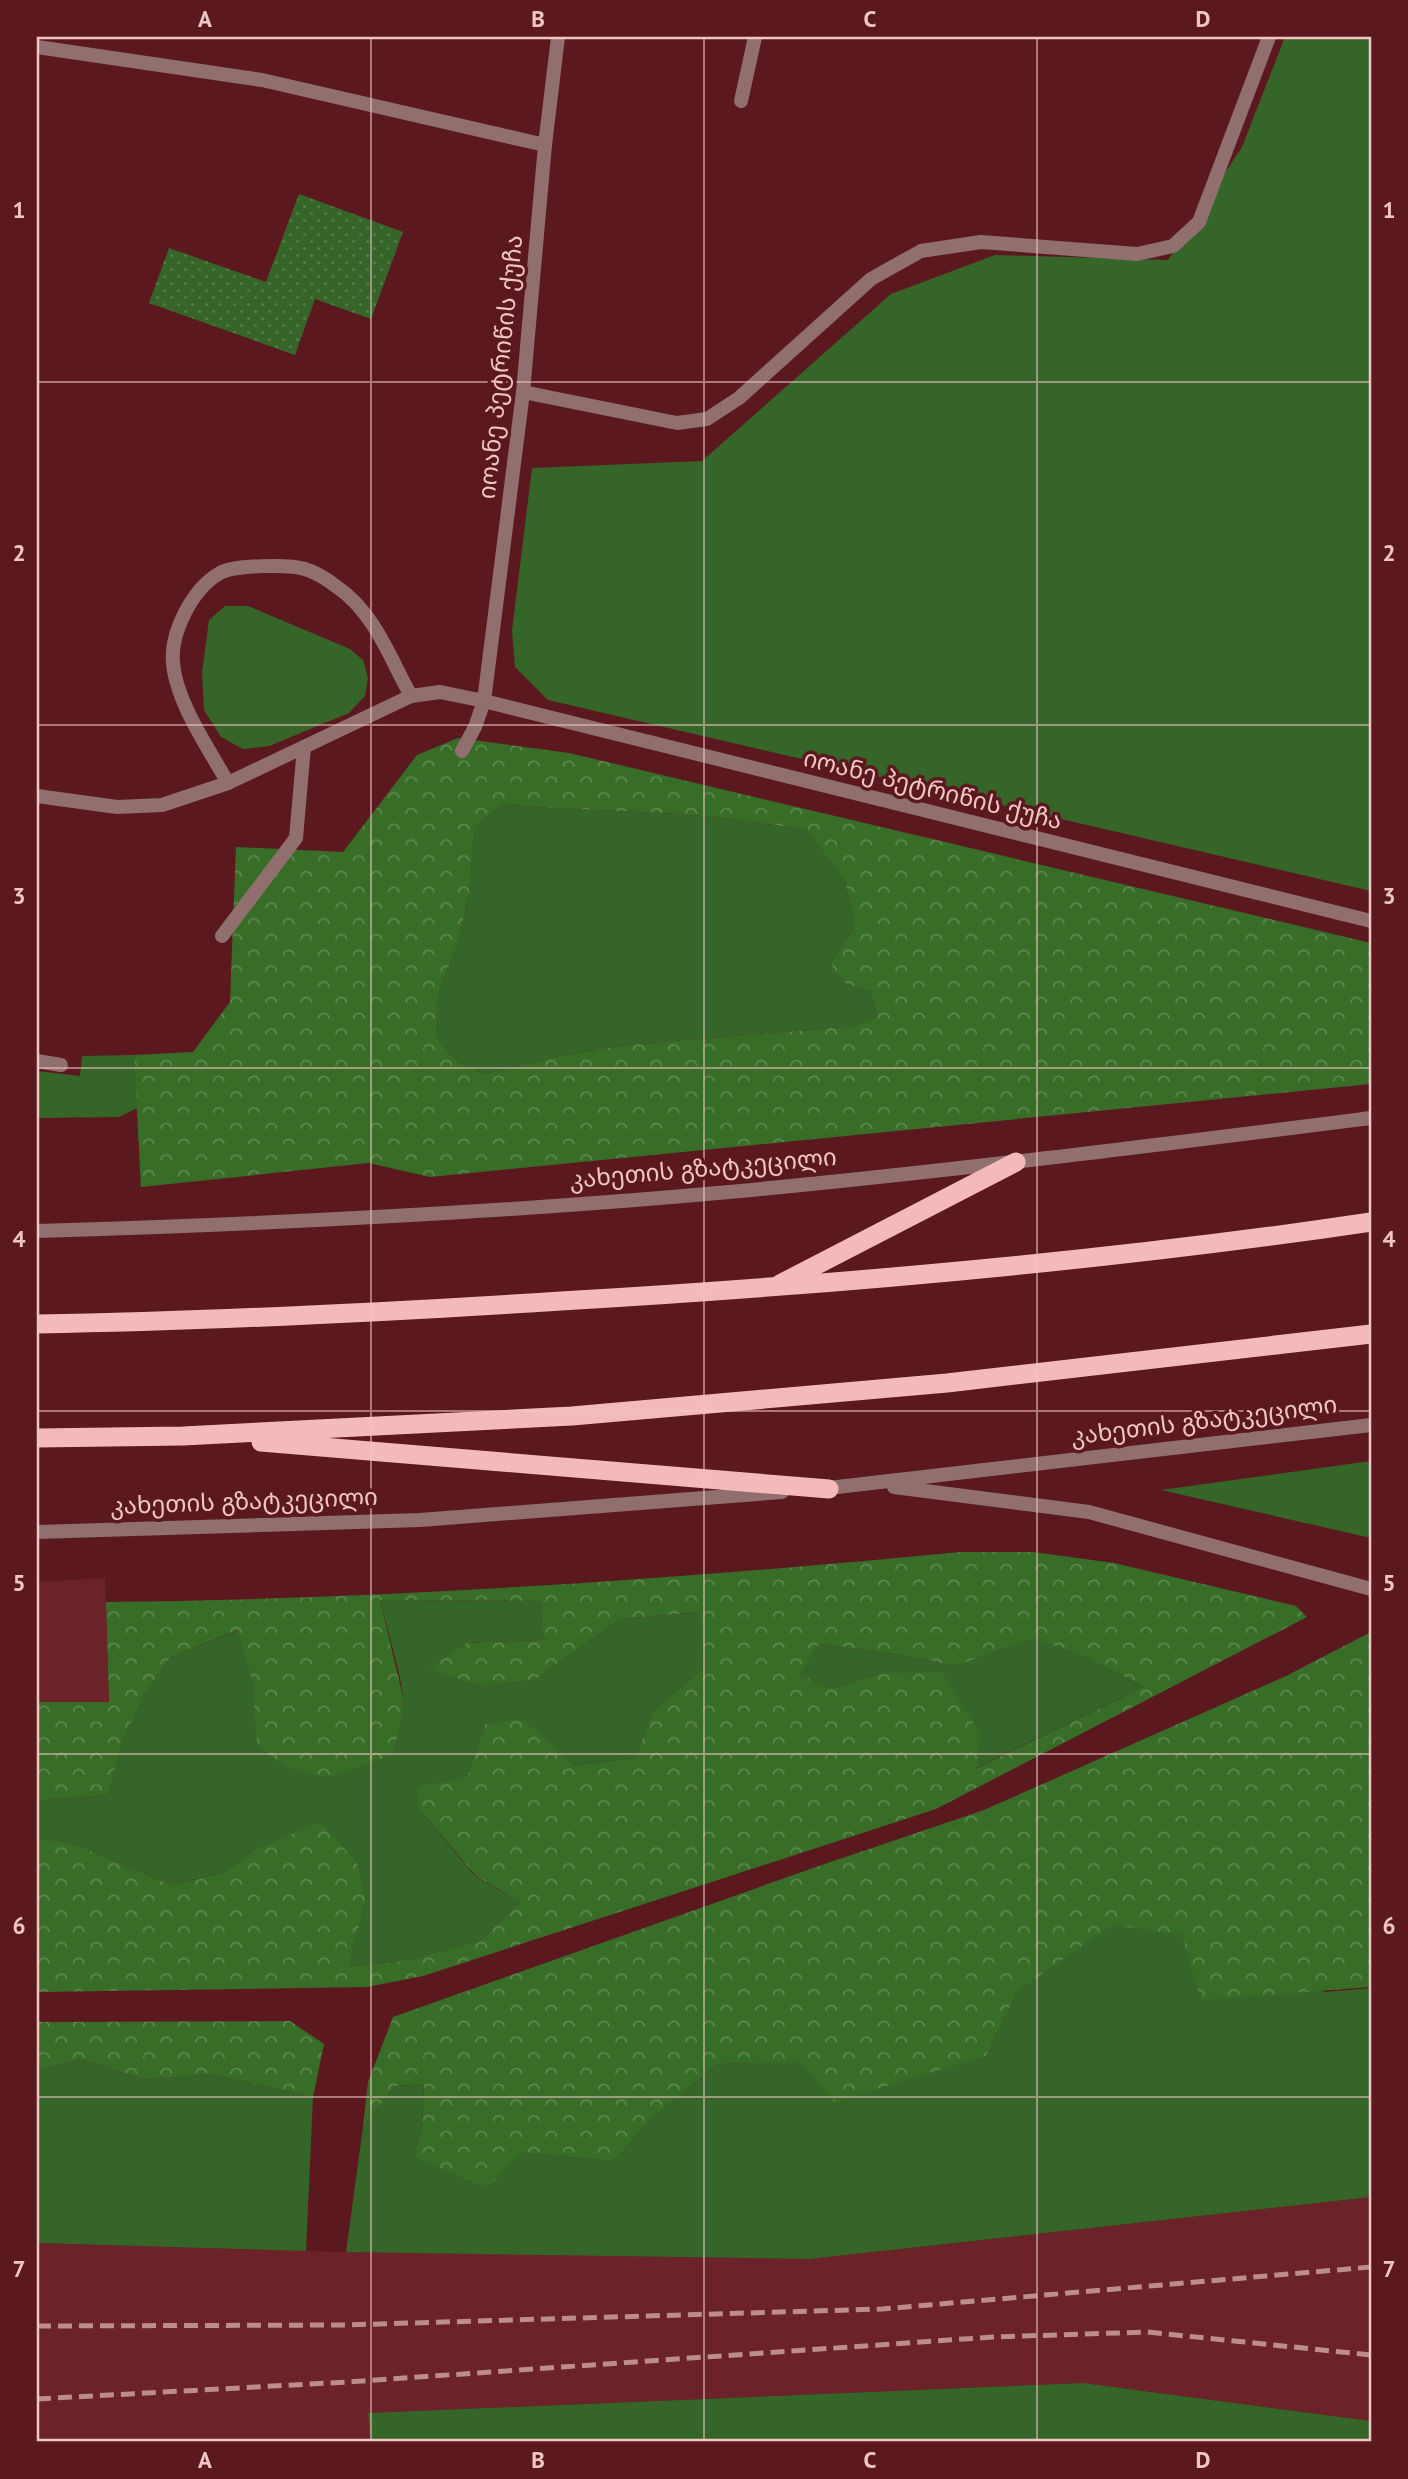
<svg xmlns="http://www.w3.org/2000/svg" width="1408" height="2479" viewBox="0 0 1408 2479" font-family="'PT Sans','Noto Sans Georgian',sans-serif">
  <defs>
    <pattern id="forest-crowns" width="20" height="18" patternUnits="userSpaceOnUse" patternTransform="scale(1.75)"><rect width="20" height="18" fill="#386d28"/><path d="M2 6a3 3 0 1 1 6 0M12 15a3 3 0 1 1 6 0" fill="none" stroke="#5f8750"/></pattern>
    <pattern id="park-dots" width="8" height="8" patternUnits="userSpaceOnUse" patternTransform="scale(1.75)"><rect width="8" height="8" fill="#366529"/><path d="M2 2h.1M6 6h.1" fill="none" stroke="#537a47" stroke-width="1.8" stroke-linecap="round"/></pattern>
  </defs>
  <rect width="100%" height="100%" fill="#5b191f"/>
  <g fill="#6b2229">
    <path d="M105 1578 109 1702H37V1582Z"/>
    <path d="M1371 2197V2421L1083 2383 369 2413 371 2442H37V2243L306 2251 809 2259Z"/>
  </g>
  <g fill="#366529">
    <path d="M1285 37H1371V891L548 700 515 667 512 631 532 468 702 461 891 294 995 255 1168 260 1242 147Z"/>
    <path d="M225 606H248L350 649 363 660 368 678 365 696 349 713 269 746 243 749 221 737 204 710 202 672 209 620Z"/>
    <path d="M501 804C560 810 619 810 678 814 721 817 763 823 806 830L845 882 855 925 830 964 846 984 871 992 877 1016 854 1026 625 1045 554 1057 485 1074 455 1060 437 1038 438 994 458 943 469 894 475 828Z"/>
    <path d="M134 1055 137 1108 119 1117 37 1118V1071L80 1076 82 1056Z"/>
    <path d="M1371 1461V1538L1161 1490Z"/>
    <path d="M380 1600 540 1601 543 1640 467 1643 429 1669 479 1686 533 1681 621 1619 701 1612 705 1667 652 1711 636 1758 574 1765 522 1720 485 1724 467 1777 419 1809 475 1876 520 1902 480 1941 397 1962 349 1966 366 1900 358 1864 254 1850 225 1872 172 1885 72 1843 37 1838V1801L108 1795 123 1739 145 1694 171 1657 239 1630 252 1683 258 1745 332 1778 393 1755 405 1705 399 1673Z"/>
    <path d="M1033 1636 1090 1659 1143 1687 976 1768 878 1674 832 1688 798 1675 819 1644 894 1654 956 1666Z"/>
    <path d="M1111 1924 1182 1935 1325 1992 1371 1988V2197L809 2259 346 2252 363 2127 395 2086 424 2084 422 2124 414 2157 522 2153 614 2161 650 2120 718 2064 986 2056 1018 1991Z"/>
    <path d="M81 2059 145 2080 210 2074 313 2097 306 2251 37 2243V2072Z"/>
    <path d="M1083 2383 1371 2421V2442H371L368 2413Z"/>
  </g>
  <g fill="url(#forest-crowns)" fill-rule="evenodd">
    <path d="M458 738 569 753 1371 943V1084L430 1177 369 1163 141 1187 134 1055 193 1052 230 1002 236 847 343 852 417 755ZM501 804C560 810 619 810 678 814 721 817 764 823 806 830L845 882 855 925 830 964 846 984 871 992 877 1016 854 1026 625 1045 554 1057 485 1074 455 1060 437 1038 438 994 458 943 469 894 475 828Z"/>
    <path d="M961 1552H1033L1114 1563 1296 1606 1307 1617 936 1809 423 1976 367 1987 37 1992V1838L72 1843 172 1885 225 1872 254 1850 320 1822 358 1864 366 1900 349 1966 397 1962 480 1941 520 1902 476 1876 419 1809 417 1787 467 1777 485 1724 522 1719 574 1765 636 1758 652 1711 705 1667 700 1612 621 1619 533 1681 479 1686 428 1669 467 1643 543 1640 540 1601 380 1600 405 1705 393 1755 332 1778 285 1767 257 1745 252 1683 238 1630 171 1657 145 1694 123 1739 108 1795 37 1801V1702H109L106 1602C392 1599 677 1579 961 1552ZM1033 1637 1090 1659 1143 1687 977 1768 980 1734 942 1672 878 1674 832 1688 799 1675 819 1644 894 1654 956 1666Z"/>
    <path d="M1371 1632V1987L1201 2000 1182 1935 1112 1925 1018 1991 986 2056 834 2102 801 2062 718 2064 650 2120 614 2161 522 2153 487 2188 414 2157 422 2124 424 2084 395 2086 363 2127 368 2082 393 2017 813 1868 984 1810 1286 1676Z"/>
    <path d="M290 2021 324 2044 313 2097 210 2074 145 2080 81 2059 37 2072V2022Z"/>
  </g>
  <path fill="url(#park-dots)" d="M299 194 403 232 371 319 315 299 295 355 149 303 169 248 266 282Z"/>
  <g fill="none" stroke-linecap="round" stroke-linejoin="round">
    <g stroke="#916f6f" stroke-width="14">
      <path d="M741 101 755 37"/>
      <path d="M523 392 677 423 707 419 739 398 871 279 921 251 981 242 1137 254 1173 246 1199 222 1269 37"/>
      <path d="M222 936 296 838 304 747"/>
      <path d="M37 1061 61 1065"/>
    </g>
    <g stroke="#916f6f" stroke-width="14">
      <path d="M37 47 262 80 545 145"/>
      <path d="M462 751 475 727 484 701 523 392 545 145 558 37"/>
      <path d="M228 783C209 749 176 702 173 663 170 632 193 588 220 573 233 565 290 564 305 569 315 572 328 580 337 587 374 612 390 658 411 696"/>
      <path d="M37 796 117 807 162 805 228 783 411 696 440 692 484 701 1371 921"/>
    </g>
    <g stroke="#916f6f" stroke-width="14">
      <path d="M37 1231C268 1224 499 1213 729 1192 944 1172 1157 1145 1371 1118"/>
      <path d="M894 1487 1089 1512 1371 1589"/>
      <path d="M820 1489 1371 1425"/>
      <path d="M37 1532 420 1520 782 1492"/>
    </g>
    <g stroke="#f4bab9" stroke-width="19">
      <path d="M780 1284 1016 1162"/>
      <path d="M37 1324C211 1321 387 1312 561 1301 832 1285 1103 1262 1371 1222"/>
      <path d="M37 1438 183 1436 572 1416 947 1383 1371 1334"/>
      <path d="M261 1442 829 1489"/>
    </g>
    <g stroke="#bd8c8d" stroke-width="5" stroke-dasharray="14 7" stroke-linecap="butt">
      <path d="M37 2326 344 2325 882 2309 1371 2267"/>
      <path d="M37 2399 347 2382 993 2337 1147 2332 1371 2355"/>
    </g>
  </g>
  <path fill="none" stroke="#efc6c5" stroke-width="2" stroke-opacity="0.55" d="M371 37V2442M704 37V2442M1037 37V2442M37 382H1371M37 725H1371M37 1068H1371M37 1411H1371M37 1754H1371M37 2097H1371"/>
  <g text-anchor="middle" dominant-baseline="central" stroke-width="7" stroke-linejoin="round" paint-order="stroke">
    <g font-size="24" fill="#efc6c5" stroke="#5b191f">
      <text transform="translate(500 367) rotate(-84)">იოანე პეტრიწის ქუჩა</text>
      <text transform="translate(933 789) rotate(14)">იოანე პეტრიწის ქუჩა</text>
      <text transform="translate(703 1168) rotate(-5)">კახეთის გზატკეცილი</text>
      <text transform="translate(1204 1420) rotate(-7)">კახეთის გზატკეცილი</text>
      <text transform="translate(244 1501) rotate(-2)">კახეთის გზატკეცილი</text>
    </g>
  </g>
  <rect width="1408" height="2479" fill="none" stroke="#5b191f" stroke-width="77"/>
  <rect x="38" y="38" width="1332" height="2402" fill="none" stroke="#efc6c5" stroke-width="2.5"/>
  <g font-size="23" text-anchor="middle" font-weight="bold" fill="#efc6c5">
    <text x="205" y="27">A</text>
    <text x="538" y="27">B</text>
    <text x="870" y="27">C</text>
    <text x="1203" y="27">D</text>
    <text x="19" y="218">1</text>
    <text x="1389" y="218">1</text>
    <text x="19" y="561">2</text>
    <text x="1389" y="561">2</text>
    <text x="19" y="904">3</text>
    <text x="1389" y="904">3</text>
    <text x="19" y="1247">4</text>
    <text x="1389" y="1247">4</text>
    <text x="19" y="1591">5</text>
    <text x="1389" y="1591">5</text>
    <text x="19" y="1934">6</text>
    <text x="1389" y="1934">6</text>
    <text x="19" y="2277">7</text>
    <text x="1389" y="2277">7</text>
    <text x="205" y="2468">A</text>
    <text x="538" y="2468">B</text>
    <text x="870" y="2468">C</text>
    <text x="1203" y="2468">D</text>
  </g>
</svg>
